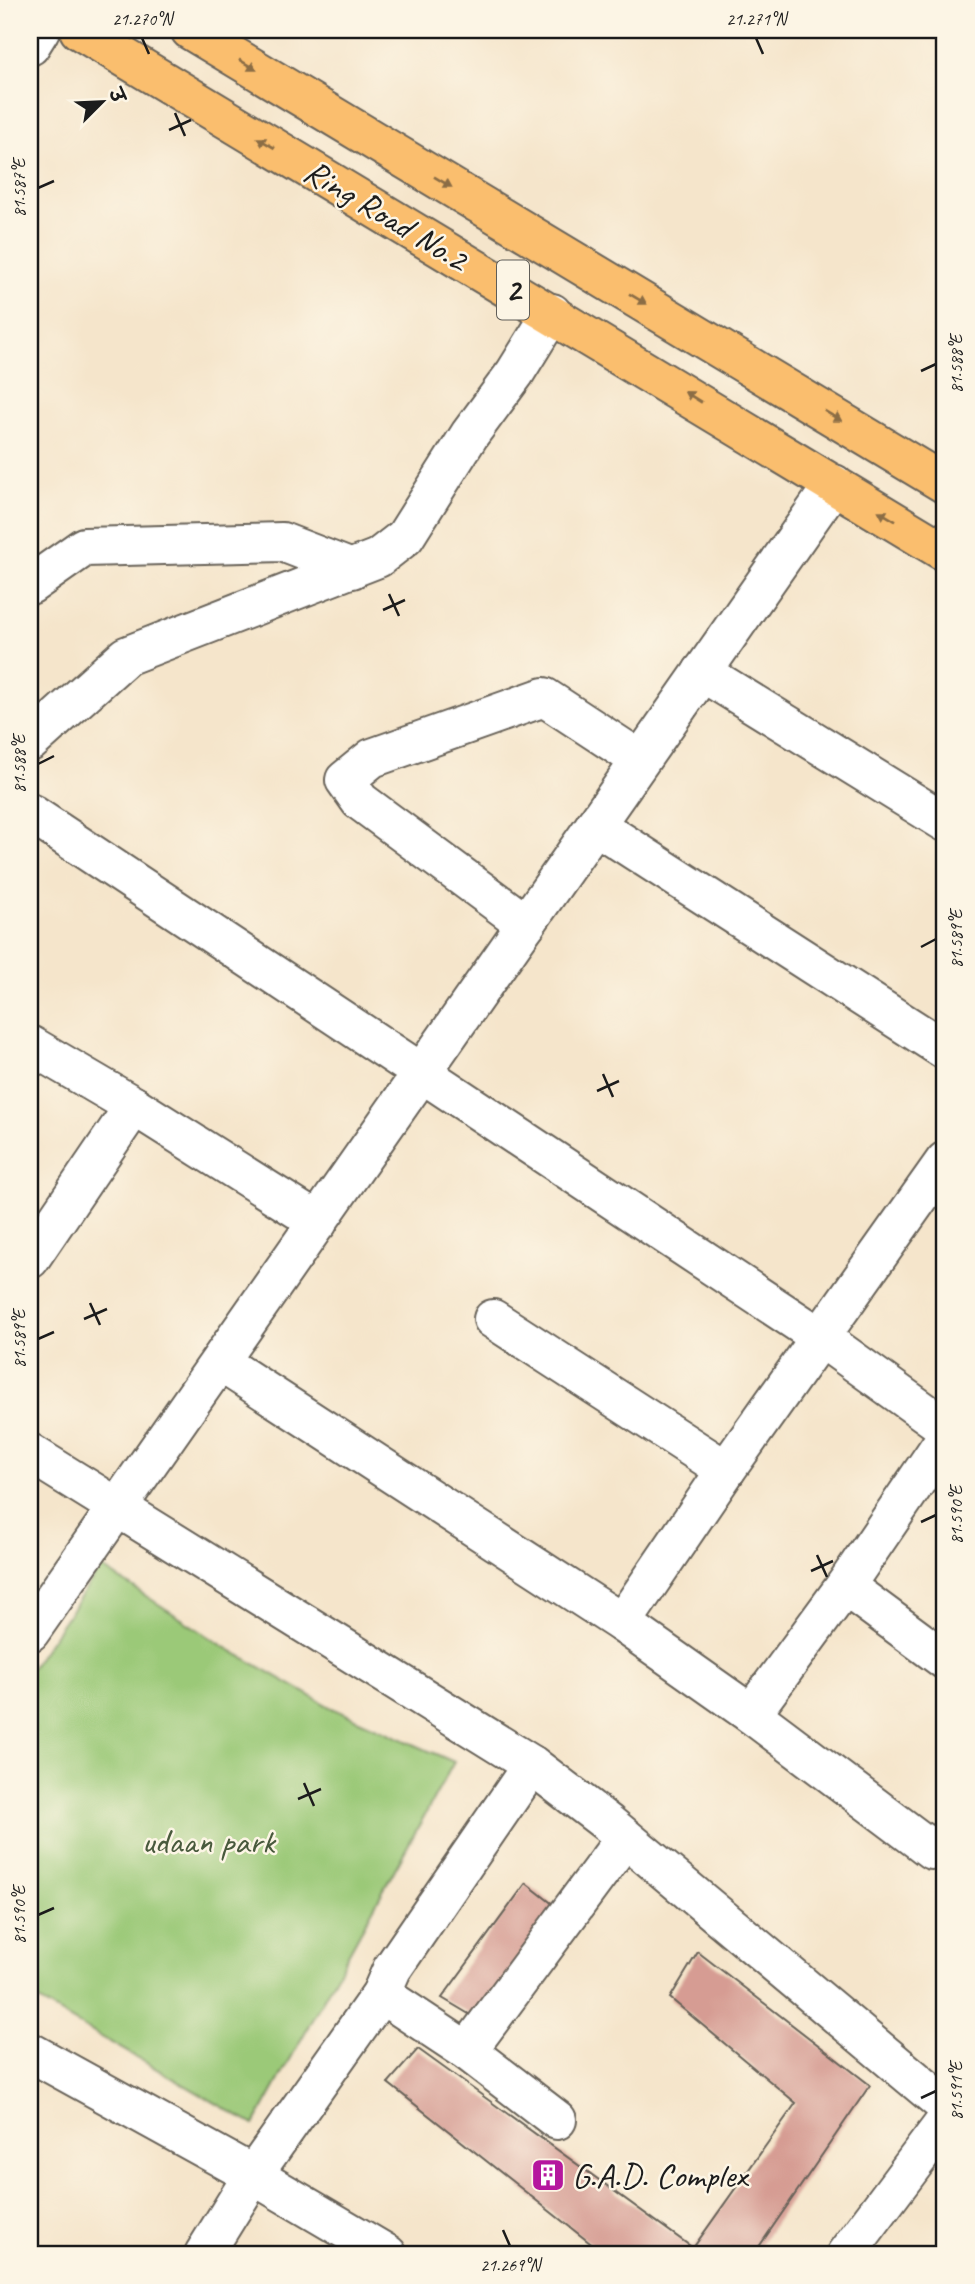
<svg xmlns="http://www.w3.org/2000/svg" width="975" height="2284" viewBox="0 0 975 2284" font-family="Caveat,'Playpen Sans Deva',sans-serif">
  <rect width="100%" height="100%" fill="#fcf5e5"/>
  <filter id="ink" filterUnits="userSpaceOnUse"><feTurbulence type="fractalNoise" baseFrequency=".0143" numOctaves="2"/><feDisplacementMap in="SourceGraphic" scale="14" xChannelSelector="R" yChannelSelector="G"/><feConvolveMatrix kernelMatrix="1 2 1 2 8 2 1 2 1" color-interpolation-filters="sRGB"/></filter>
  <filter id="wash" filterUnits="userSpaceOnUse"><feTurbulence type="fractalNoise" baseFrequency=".00686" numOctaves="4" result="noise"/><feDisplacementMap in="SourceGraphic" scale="28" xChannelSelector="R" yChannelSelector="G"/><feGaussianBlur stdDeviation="1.57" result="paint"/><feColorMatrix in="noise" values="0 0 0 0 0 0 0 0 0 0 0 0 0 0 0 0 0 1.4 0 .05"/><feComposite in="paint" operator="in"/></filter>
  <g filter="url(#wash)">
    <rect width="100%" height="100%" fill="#f5e5cb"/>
    <path fill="#9bc978" stroke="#5c724a" stroke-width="2" d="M101 1567 225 1647 332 1708 454 1762 254 2125 30 1996V1670Z"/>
    <g id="blocks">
      <g fill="#d69c93">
        <path d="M526 1883 559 1909 479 2020 442 1998Z"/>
        <path d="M698 1952 870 2085 754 2254H604L388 2083 418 2049 693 2248 796 2103 670 1998Z"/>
      </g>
    </g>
  </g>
  <g filter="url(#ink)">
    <use href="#blocks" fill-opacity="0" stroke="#686259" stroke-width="2"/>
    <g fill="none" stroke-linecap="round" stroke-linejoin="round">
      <g stroke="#686259" stroke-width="42">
        <g id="minor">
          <path d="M30 46 40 30"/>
          <path d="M30 585 84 547 282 542 352 569"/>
          <path d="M702 672 945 822"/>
          <path d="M30 742 126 656 378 558 405 537 470 434 515 373 552 313"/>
          <path d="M30 813 820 1337 945 1427"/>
          <path d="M595 825 945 1050"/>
          <path d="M526 924 360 801 345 780 372 758 544 697 640 760"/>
          <path d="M30 1045 134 1106 318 1222"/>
          <path d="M30 1259 134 1106"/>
          <path d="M493 1319 726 1470"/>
          <path d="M220 1362 622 1623 751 1714 932 1850 945 1840"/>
          <path d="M30 1453 532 1765 609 1824 945 2105"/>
          <path d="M845 1586 945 1660"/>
          <path d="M622 1623 726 1470 945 1161"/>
          <path d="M30 1632 834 484"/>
          <path d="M751 1714 845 1586 945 1439"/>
          <path d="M381 1994 467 2051 557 2120"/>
          <path d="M467 2051 625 1838"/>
          <path d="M30 2052 253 2175 387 2254"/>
          <path d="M204 2254 253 2175 381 1994 392 1969 532 1765"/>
          <path d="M846 2254 945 2122"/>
        </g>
      </g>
      <g stroke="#686259" stroke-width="42">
        <g id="major">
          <path d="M79 30 945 552"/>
          <path d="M190 30 945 484"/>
        </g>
      </g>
      <use href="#minor" stroke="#fff" stroke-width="38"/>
      <use href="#major" stroke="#fabe6e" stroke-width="38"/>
    </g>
    <defs><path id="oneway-solid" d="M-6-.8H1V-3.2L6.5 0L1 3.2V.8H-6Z" transform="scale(1.75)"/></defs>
    <g fill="#8b6d45">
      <use href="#oneway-solid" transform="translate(248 65) rotate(31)"/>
      <use href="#oneway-solid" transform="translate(266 143) rotate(-150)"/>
      <use href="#oneway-solid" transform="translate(443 182) rotate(31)"/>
      <use href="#oneway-solid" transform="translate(638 299) rotate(31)"/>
      <use href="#oneway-solid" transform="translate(693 397) rotate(-148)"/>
      <use href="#oneway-solid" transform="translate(833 416) rotate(31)"/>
      <use href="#oneway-solid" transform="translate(887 516) rotate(-149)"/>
    </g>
  </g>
  <path fill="none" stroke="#1c1c1c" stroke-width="2.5" d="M142 38 149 54M756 38 763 54M175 113 185 136M169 130 191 120M38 188 54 181M921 371 936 364M389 594 399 616M383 610 405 600M38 764 54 756M921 947 936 939M603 1074 613 1097M597 1091 619 1081M90 1303 100 1325M84 1319 107 1309M38 1339 54 1332M921 1522 936 1515M817 1555 827 1577M811 1571 833 1561M304 1783 314 1806M298 1799 321 1789M38 1915 54 1908M921 2098 936 2091M503 2230 510 2246"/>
  <defs>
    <g id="building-square" transform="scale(1.75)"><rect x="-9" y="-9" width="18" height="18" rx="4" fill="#b5179e" stroke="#fcf5e5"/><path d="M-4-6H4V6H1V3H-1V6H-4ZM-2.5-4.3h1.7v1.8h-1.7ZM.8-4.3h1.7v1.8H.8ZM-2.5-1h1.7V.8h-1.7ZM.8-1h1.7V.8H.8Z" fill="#fff"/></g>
  </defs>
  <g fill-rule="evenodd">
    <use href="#building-square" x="548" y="2175"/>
  </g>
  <g text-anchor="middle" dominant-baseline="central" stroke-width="5" stroke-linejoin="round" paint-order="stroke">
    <rect fill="#fcf5e5" stroke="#5f5d58" stroke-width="2" x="497" y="260.5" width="32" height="59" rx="5"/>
    <g font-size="33" font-weight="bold" fill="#1c1c1c">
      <text x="513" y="290">2</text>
    </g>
    <g font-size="35" fill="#1c1c1c" stroke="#fcf5e5">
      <text transform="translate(386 215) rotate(31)">Ring Road No.2</text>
    </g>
    <g font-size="35" fill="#48593c" stroke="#fcf5e5">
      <text x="208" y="1841">udaan park</text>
    </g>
    <g font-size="35" fill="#1c1c1c" stroke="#fcf5e5" text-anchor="start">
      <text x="572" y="2175">G.A.D. Complex</text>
    </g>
  </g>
  <rect width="975" height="2284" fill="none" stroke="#fcf5e5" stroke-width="77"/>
  <g transform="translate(102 102) rotate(66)" stroke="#fcf5e5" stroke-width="5" paint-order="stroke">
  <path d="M0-5L12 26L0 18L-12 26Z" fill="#1c1c1c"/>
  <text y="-10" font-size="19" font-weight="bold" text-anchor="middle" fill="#1c1c1c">उ</text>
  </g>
  <rect x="38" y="38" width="898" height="2208" fill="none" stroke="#1c1c1c" stroke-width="2.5"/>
  <g font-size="18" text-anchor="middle" fill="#1c1c1c">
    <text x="142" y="25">21.270°N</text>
    <text x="756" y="25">21.271°N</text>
    <text transform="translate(19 188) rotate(-90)" y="6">81.587°E</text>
    <text transform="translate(956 364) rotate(-90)" y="6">81.588°E</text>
    <text transform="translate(19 764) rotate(-90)" y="6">81.588°E</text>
    <text transform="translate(956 939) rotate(-90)" y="6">81.589°E</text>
    <text transform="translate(19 1339) rotate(-90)" y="6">81.589°E</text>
    <text transform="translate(956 1515) rotate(-90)" y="6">81.590°E</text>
    <text transform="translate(19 1915) rotate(-90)" y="6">81.590°E</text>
    <text transform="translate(956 2091) rotate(-90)" y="6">81.591°E</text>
    <text x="510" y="2271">21.269°N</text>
  </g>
</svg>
